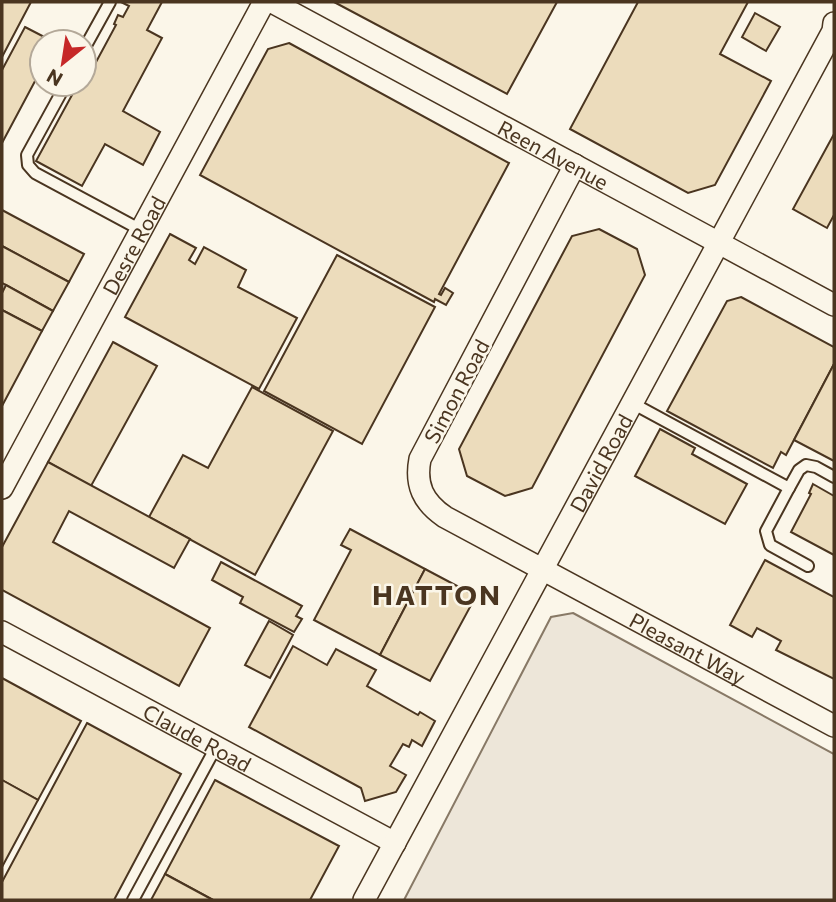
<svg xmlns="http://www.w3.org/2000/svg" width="836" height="902" viewBox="0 0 836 902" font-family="Commissioner,sans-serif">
  <rect width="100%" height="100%" fill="#fbf6e9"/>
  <path fill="#ede6d9" stroke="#887966" stroke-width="2" d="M573 613 834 754V900H404L551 617Z"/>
  <g fill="#ecdcbc" stroke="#4a3520" stroke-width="2">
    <path d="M2 2H31L2 57Z"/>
    <path d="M121 2H162L147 30 162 38 123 111 160 132 143 165 105 144 82 186 36 161 78 84H84V72L90 62 95 64 116 25 114 24 118 15 123 17 129 6Z"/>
    <path d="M334 2H557L507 94Z"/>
    <path d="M638 2H748L720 54 771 81 715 185 688 193 570 129Z"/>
    <path d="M755 13 780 27 766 51 742 37Z"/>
    <path d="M25 27 54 42H42V68L2 143V70Z"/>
    <path d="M289 43 509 163 439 294 441 295 445 288 453 293 446 305 435 299 434 302 200 175 268 49Z"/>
    <path d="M834 134V215L827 228 793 209Z"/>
    <path d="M2 210 84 254 69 282 2 246Z"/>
    <path d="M599 229 637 249 645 275 532 488 505 496 467 476 459 449 572 236Z"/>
    <path d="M170 234 196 248 189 260 195 264 204 247 246 270 238 287 297 318 259 389 125 317Z"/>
    <path d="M2 246 69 282 53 311 2 283Z"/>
    <path d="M337 255 435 307 362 444 264 391Z"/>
    <path d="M6 285 53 311 42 331 2 310V293Z"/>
    <path d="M741 297 834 347V364L786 455 781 452 773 468 667 411 727 301Z"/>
    <path d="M2 310 42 331 2 406Z"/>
    <path d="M113 342 157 366 91 486 48 462Z"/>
    <path d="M834 364V461L794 440Z"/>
    <path d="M252 387 333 431 255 575 149 517 183 455 208 468Z"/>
    <path d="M660 429 695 448 692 454 747 484 725 524 635 476Z"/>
    <path d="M48 462 190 539 174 568 69 511 53 542 210 628 179 686 2 590V547Z"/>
    <path d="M813 484 834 496V555L791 532 811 494 809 493Z"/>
    <path d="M350 529 425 569 380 655 314 620 351 550 341 545Z"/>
    <path d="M765 560 834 597V679L776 650 781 641 757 628 752 637 730 625Z"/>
    <path d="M221 562 302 606 296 616 302 619 294 632 240 603 243 597 212 580Z"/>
    <path d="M425 569 476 596 430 681 380 655Z"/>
    <path d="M269 621 293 635 270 678 245 665Z"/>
    <path d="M293 646 327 665 336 649 376 670 367 686 418 715 420 712 435 721 422 746 412 740 409 747 403 744 390 766 406 775 396 792 365 801 361 788 249 727Z"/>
    <path d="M2 678 81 721 38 800 2 780Z"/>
    <path d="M87 723 181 774 114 900H2V882Z"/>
    <path d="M2 780 38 800 2 867Z"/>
    <path d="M215 780 339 846 310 900H213L165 874Z"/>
    <path d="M165 874 213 900H151Z"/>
  </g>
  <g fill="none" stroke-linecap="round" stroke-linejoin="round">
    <g stroke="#4a3520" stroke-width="14">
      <g id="service">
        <path d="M84 49 110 2"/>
        <path d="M66 84 27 155 28 165 35 173 141 230"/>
        <path d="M632 403 789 488 766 531 770 545 808 566"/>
        <path d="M789 488 799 470 806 465 816 467 834 477"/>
        <path d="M133 900 216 747"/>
      </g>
    </g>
    <g stroke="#4a3520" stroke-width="24">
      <g id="minor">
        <path id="s1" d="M272 2 834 305"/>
        <path id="s2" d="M575 165 420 459C415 485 423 502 445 517L834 726"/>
        <path id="s3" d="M2 488 264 2"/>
        <path id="s4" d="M2 632 395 843"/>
        <path id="s5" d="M364 900 833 31 834 23"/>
      </g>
    </g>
    <use href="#service" stroke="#fbf6e9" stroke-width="10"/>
    <use href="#minor" stroke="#fbf6e9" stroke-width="21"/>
  </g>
  <g text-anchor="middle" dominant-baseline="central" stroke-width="5" stroke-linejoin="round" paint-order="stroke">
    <g font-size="21" fill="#4a3520" stroke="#fbf6e9">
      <text stroke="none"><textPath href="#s1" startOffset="320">Reen Avenue</textPath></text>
      <text stroke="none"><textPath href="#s3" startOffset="276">Desre Road</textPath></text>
      <text transform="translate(456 391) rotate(-62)">Simon Road</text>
      <text stroke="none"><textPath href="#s5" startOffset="497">David Road</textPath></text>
      <text stroke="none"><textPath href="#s2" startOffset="676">Pleasant Way</textPath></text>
      <text stroke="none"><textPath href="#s4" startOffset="222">Claude Road</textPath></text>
    </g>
    <g font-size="28" font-weight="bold" letter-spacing="2" fill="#4a3520" stroke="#fbf6e9">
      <text x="437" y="594">HATTON</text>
    </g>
  </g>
  <rect width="836" height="902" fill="none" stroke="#4a3520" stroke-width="7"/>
  <g transform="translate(63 63) rotate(210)"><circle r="33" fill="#fbf6e9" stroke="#b4a999" stroke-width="2"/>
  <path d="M0-5L12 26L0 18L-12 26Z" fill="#c62828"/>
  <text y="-10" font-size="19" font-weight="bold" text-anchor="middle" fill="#4a3520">N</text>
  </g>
</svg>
